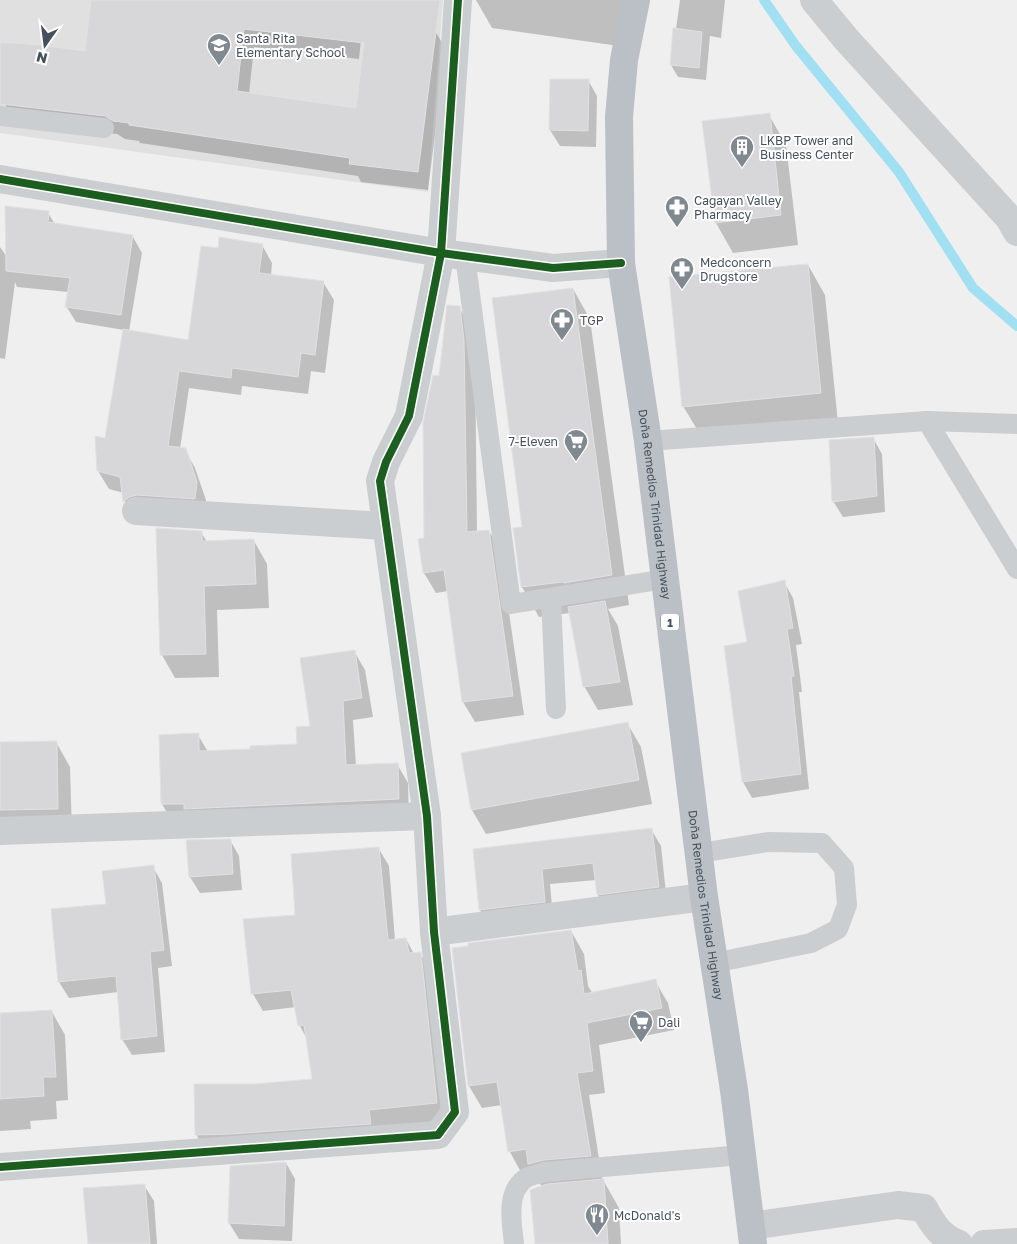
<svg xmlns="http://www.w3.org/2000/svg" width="1017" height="1244" viewBox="0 0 1017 1244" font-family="'Golos Text',sans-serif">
  <rect width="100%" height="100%" fill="#f0efef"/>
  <path fill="#e1e0e1" d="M0 0H443L428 192 0 133Z"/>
  <g fill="#0003">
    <path d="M92 0H365L359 59 254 47 249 94 357 109 435 31 446 49 428 190 361 182 358 176 140 143 139 141 125 139 117 134 15 123 5 104 86 52Z"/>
    <path d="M476 0H625L619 46 492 28Z"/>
    <path d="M680 0H725L721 38 710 36 706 80 678 77 671 65Z"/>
    <path d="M551 80H588L597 96 596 147 560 146 550 130Z"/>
    <path d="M769 115 786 145 798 245 733 253 716 223 704 122Z"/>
    <path d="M48 213 55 224 133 237 142 253 129 331 190 341 219 250 262 245 272 263 271 276 323 282 334 300 325 373 311 371 308 394 242 386 241 395 189 388 180 449 185 450 195 468 206 500 205 516 134 519 125 502 124 493 109 489 98 471 106 439 124 330 76 322 66 306 68 292 17 287 15 282 5 359 0 358V247L7 257Z"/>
    <path d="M808 265 825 295 838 423 701 436 683 406Z"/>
    <path d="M573 289 590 319 629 605 608 609 618 626 633 705 598 710 584 686 570 613 539 617 522 587 524 528Z"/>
    <path d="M459 307 470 327 475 360 477 532 489 531 500 551 524 715 475 722 463 702 448 591 436 593 424 573 420 540 426 539 440 377Z"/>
    <path d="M873 438 882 454 885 512 843 517 833 501Z"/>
    <path d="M201 532 207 542 254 541 267 564 269 608 217 610 219 677 175 678 162 655Z"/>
    <path d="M784 582 793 598 802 644 796 645 802 692H799L809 789 752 798 743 782 748 643Z"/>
    <path d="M354 651 365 670 373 717 353 720 356 766 397 764 408 783 409 818 173 823 162 804 198 735 208 752 252 750 298 745 312 727Z"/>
    <path d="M627 723 641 747 652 804 486 834 472 810 462 754Z"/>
    <path d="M56 742 70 767 72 833 0 834V743Z"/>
    <path d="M651 829 661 846 667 903 607 911 598 895 596 880 550 884 553 918 489 926 480 910 475 850Z"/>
    <path d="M230 840 239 856 242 890 200 893 190 877Z"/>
    <path d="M379 849 389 866 395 940 406 939 414 954 420 953 430 970 447 1121 206 1152 196 1134 255 1085 313 1080 307 1039 300 1026 296 1007 263 1011 253 994 297 916Z"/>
    <path d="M153 867 162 883 172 966 158 968 165 1052 132 1055 122 1039 118 992 69 998 59 982 107 905Z"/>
    <path d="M571 931 584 954 588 986 593 994 655 981 668 1003 674 1030 599 1045 605 1093 589 1095 602 1178 619 1208 621 1244H536L542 1187 534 1172 522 1174 510 1152 502 1105 482 1108 469 1086Z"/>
    <path d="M52 1012 65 1035 68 1100 56 1101 57 1119 30 1121 31 1129 0 1131V1014Z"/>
    <path d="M286 1163 295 1179 292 1241 239 1239 229 1223Z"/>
    <path d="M144 1185 154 1201 157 1244H89Z"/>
  </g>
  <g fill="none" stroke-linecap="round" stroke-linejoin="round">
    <path stroke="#a1e0f3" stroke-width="10" d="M764 0 796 46 899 172 973 288 1017 326"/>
  </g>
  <g fill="#d7d7d9" stroke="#e1e1e2" fill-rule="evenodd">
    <path d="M91 0H440L418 172 349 164 350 158 129 125V123L113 121 105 116 0 104V42L39 45 85 51ZM244 29 364 43 356 108 237 91Z"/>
    <path d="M673 28 702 32 699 68 670 65Z"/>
    <path d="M550 79H589L588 131 549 130Z"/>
    <path d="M770 113 781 215 715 223 702 121Z"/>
    <path d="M5 206 49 211 48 222 133 235 121 315 65 307 70 278 6 271Z"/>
    <path d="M219 237 263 244 259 273 324 281 315 355 301 353 298 377 232 368 231 378 179 371 168 446 186 448 197 482 195 499 137 495 129 497 123 502 120 477 97 471 95 436 105 438 123 329 188 340 201 246 218 248Z"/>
    <path d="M808 264 821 393 682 407 669 277Z"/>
    <path d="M573 288 612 575 564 583 563 582 521 587 513 528 522 527 492 298Z"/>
    <path d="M447 305 460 306 464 340 467 532 489 530 513 696 462 702 444 570 423 573 418 539 424 538 423 423 433 375 439 376Z"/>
    <path d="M874 437 877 496 832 502 829 440Z"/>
    <path d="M156 528 202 531V541L254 539 256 584 204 586 206 654 160 655Z"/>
    <path d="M785 580 793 628 787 629 794 676H791L801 774 742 782 724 646 747 642 738 591Z"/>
    <path d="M605 601 620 682 583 687 568 607Z"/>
    <path d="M355 650 362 698 343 701 346 765 398 763 399 799 184 809V804H161L159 735 199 733V751L250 749V746L297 744 296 727 310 726 300 658Z"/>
    <path d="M628 722 639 780 471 810 461 753Z"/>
    <path d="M57 741 58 809 0 810V742Z"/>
    <path d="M652 828 659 887 597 895 593 863 542 869 545 902 479 910 473 849Z"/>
    <path d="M231 839 233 874 189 877 186 840Z"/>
    <path d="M379 847 388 940 406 938 409 953 421 952 437 1103 369 1110 371 1124 231 1134 195 1135 194 1084H255L312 1079 304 1025 298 1026 291 990 251 994 243 919 295 915 291 854Z"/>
    <path d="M154 865 164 950 150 952 157 1036 121 1040 116 976 58 982 51 909 106 904 102 871Z"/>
    <path d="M571 930 578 971 581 970 584 994 656 979 662 1008 587 1023 593 1071 577 1073 591 1156 544 1160 528 1164 526 1149 508 1152 497 1082 468 1086 452 948 468 946V943Z"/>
    <path d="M52 1010 56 1077H43L44 1096 0 1099V1013Z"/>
    <path d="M286 1162 284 1226 228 1223 230 1166Z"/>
    <path d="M604 1179 608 1244H535L530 1190 547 1184Z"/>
    <path d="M145 1184 150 1244H88L83 1188Z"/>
  </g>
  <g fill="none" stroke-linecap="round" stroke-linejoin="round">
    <g stroke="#cbced0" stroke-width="20">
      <path d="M0 116 104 128"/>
      <path d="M465 256 511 604 665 579"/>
      <path d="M927 421 1017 569"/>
      <path d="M648 441 927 421 1017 424"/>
      <path d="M551 599 556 709"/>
      <path d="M700 853 768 842 822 843 844 868 847 905 838 929 811 943 714 963"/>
      <path d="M514 1244C512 1223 505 1192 526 1178 531 1175 540 1174 545 1172L742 1155"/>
    </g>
    <g stroke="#cbced0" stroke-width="28">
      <path d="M814 0 846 39 1009 218 1017 232"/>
      <path d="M0 179 441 253 553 268 621 263"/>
      <path d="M136 511 385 526"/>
      <path d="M0 831 427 816"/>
      <path d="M434 932 704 897"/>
      <path d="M0 1167 438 1135 455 1112 434 932 427 816 380 481 386 462 409 416 441 253 458 0"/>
      <path d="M751 1226 898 1205 924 1208C933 1225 941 1237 959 1244"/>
      <path d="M984 1244 1017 1242"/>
    </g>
    <path stroke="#bbc0c6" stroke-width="28" id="s1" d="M636 0 624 60 619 117 621 263 648 441 704 897 734 1090 753 1244"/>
    <g stroke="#fff" stroke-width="11">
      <g id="cycleway">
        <path d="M0 179 441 253 553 268 621 263"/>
        <path d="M0 1167 438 1135 455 1112 434 932 427 816 380 481 386 462 409 416 441 253 458 0"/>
      </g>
    </g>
    <use href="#cycleway" stroke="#1b5e20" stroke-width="8"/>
  </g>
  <defs>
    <g id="school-pin" transform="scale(1.25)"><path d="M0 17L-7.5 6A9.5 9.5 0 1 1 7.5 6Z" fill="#808890" stroke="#fff"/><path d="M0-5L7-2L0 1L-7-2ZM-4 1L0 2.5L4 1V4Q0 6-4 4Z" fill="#fff"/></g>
    <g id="building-pin" transform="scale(1.25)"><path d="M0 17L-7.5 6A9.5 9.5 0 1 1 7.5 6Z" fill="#808890" stroke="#fff"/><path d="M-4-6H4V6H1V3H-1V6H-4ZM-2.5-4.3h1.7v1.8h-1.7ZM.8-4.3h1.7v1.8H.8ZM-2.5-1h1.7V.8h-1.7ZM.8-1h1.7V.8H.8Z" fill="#fff"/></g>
    <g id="pharmacy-pin" transform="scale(1.25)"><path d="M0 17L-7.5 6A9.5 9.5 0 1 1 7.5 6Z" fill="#808890" stroke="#fff"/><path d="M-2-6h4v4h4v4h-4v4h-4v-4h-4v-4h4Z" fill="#fff"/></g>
    <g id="supermarket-pin" transform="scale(1.25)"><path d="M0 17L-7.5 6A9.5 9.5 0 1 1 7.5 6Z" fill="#808890" stroke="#fff"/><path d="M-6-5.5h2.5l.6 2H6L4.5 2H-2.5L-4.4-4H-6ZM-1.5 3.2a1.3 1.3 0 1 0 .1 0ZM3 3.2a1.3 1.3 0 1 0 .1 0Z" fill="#fff"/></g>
    <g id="restaurant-pin" transform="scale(1.25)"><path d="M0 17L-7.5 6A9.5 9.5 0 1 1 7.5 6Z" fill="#808890" stroke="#fff"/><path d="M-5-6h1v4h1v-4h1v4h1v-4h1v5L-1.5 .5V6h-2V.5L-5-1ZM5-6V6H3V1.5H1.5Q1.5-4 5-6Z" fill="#fff"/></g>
  </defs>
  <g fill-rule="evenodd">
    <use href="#school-pin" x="219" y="45"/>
    <use href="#building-pin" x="742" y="147"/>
    <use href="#pharmacy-pin" x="677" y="207"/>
    <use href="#pharmacy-pin" x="682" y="269"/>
    <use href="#pharmacy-pin" x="562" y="320"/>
    <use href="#supermarket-pin" x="576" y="441"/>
    <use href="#supermarket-pin" x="641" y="1022"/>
    <use href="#restaurant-pin" x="597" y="1215"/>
  </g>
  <g text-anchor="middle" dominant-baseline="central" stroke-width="4" stroke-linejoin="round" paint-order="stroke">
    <rect fill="#fff" stroke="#7c858e" stroke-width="1" x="661" y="613.5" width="18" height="17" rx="4"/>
    <g font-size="11" font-weight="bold" fill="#44515d">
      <text x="670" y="622">1</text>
    </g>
    <g font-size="12" fill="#44515d" stroke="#fff" text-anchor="start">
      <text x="236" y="38">Santa Rita<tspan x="236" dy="14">Elementary School</tspan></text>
      <text x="760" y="140">LKBP Tower and<tspan x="760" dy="14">Business Center</tspan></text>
      <text x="694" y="200">Cagayan Valley<tspan x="694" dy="14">Pharmacy</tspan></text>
      <text x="700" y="262">Medconcern<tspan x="700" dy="14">Drugstore</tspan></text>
      <text x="580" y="320">TGP</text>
      <text x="558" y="441" text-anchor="end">7-Eleven</text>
      <text x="658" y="1022">Dali</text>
      <text x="614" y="1215">McDonald's</text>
    </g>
    <g font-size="12" fill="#44515d" stroke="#fff">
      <text stroke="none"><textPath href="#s1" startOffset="508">Doña Remedios Trinidad Highway</textPath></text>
      <text stroke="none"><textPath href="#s1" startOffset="912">Doña Remedios Trinidad Highway</textPath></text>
    </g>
  </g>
  <g transform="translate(45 45) rotate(194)" stroke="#ffffff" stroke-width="4" paint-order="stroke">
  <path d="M0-4L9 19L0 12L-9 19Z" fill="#44515d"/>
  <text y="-8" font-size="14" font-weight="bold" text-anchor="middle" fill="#44515d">N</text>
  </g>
</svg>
